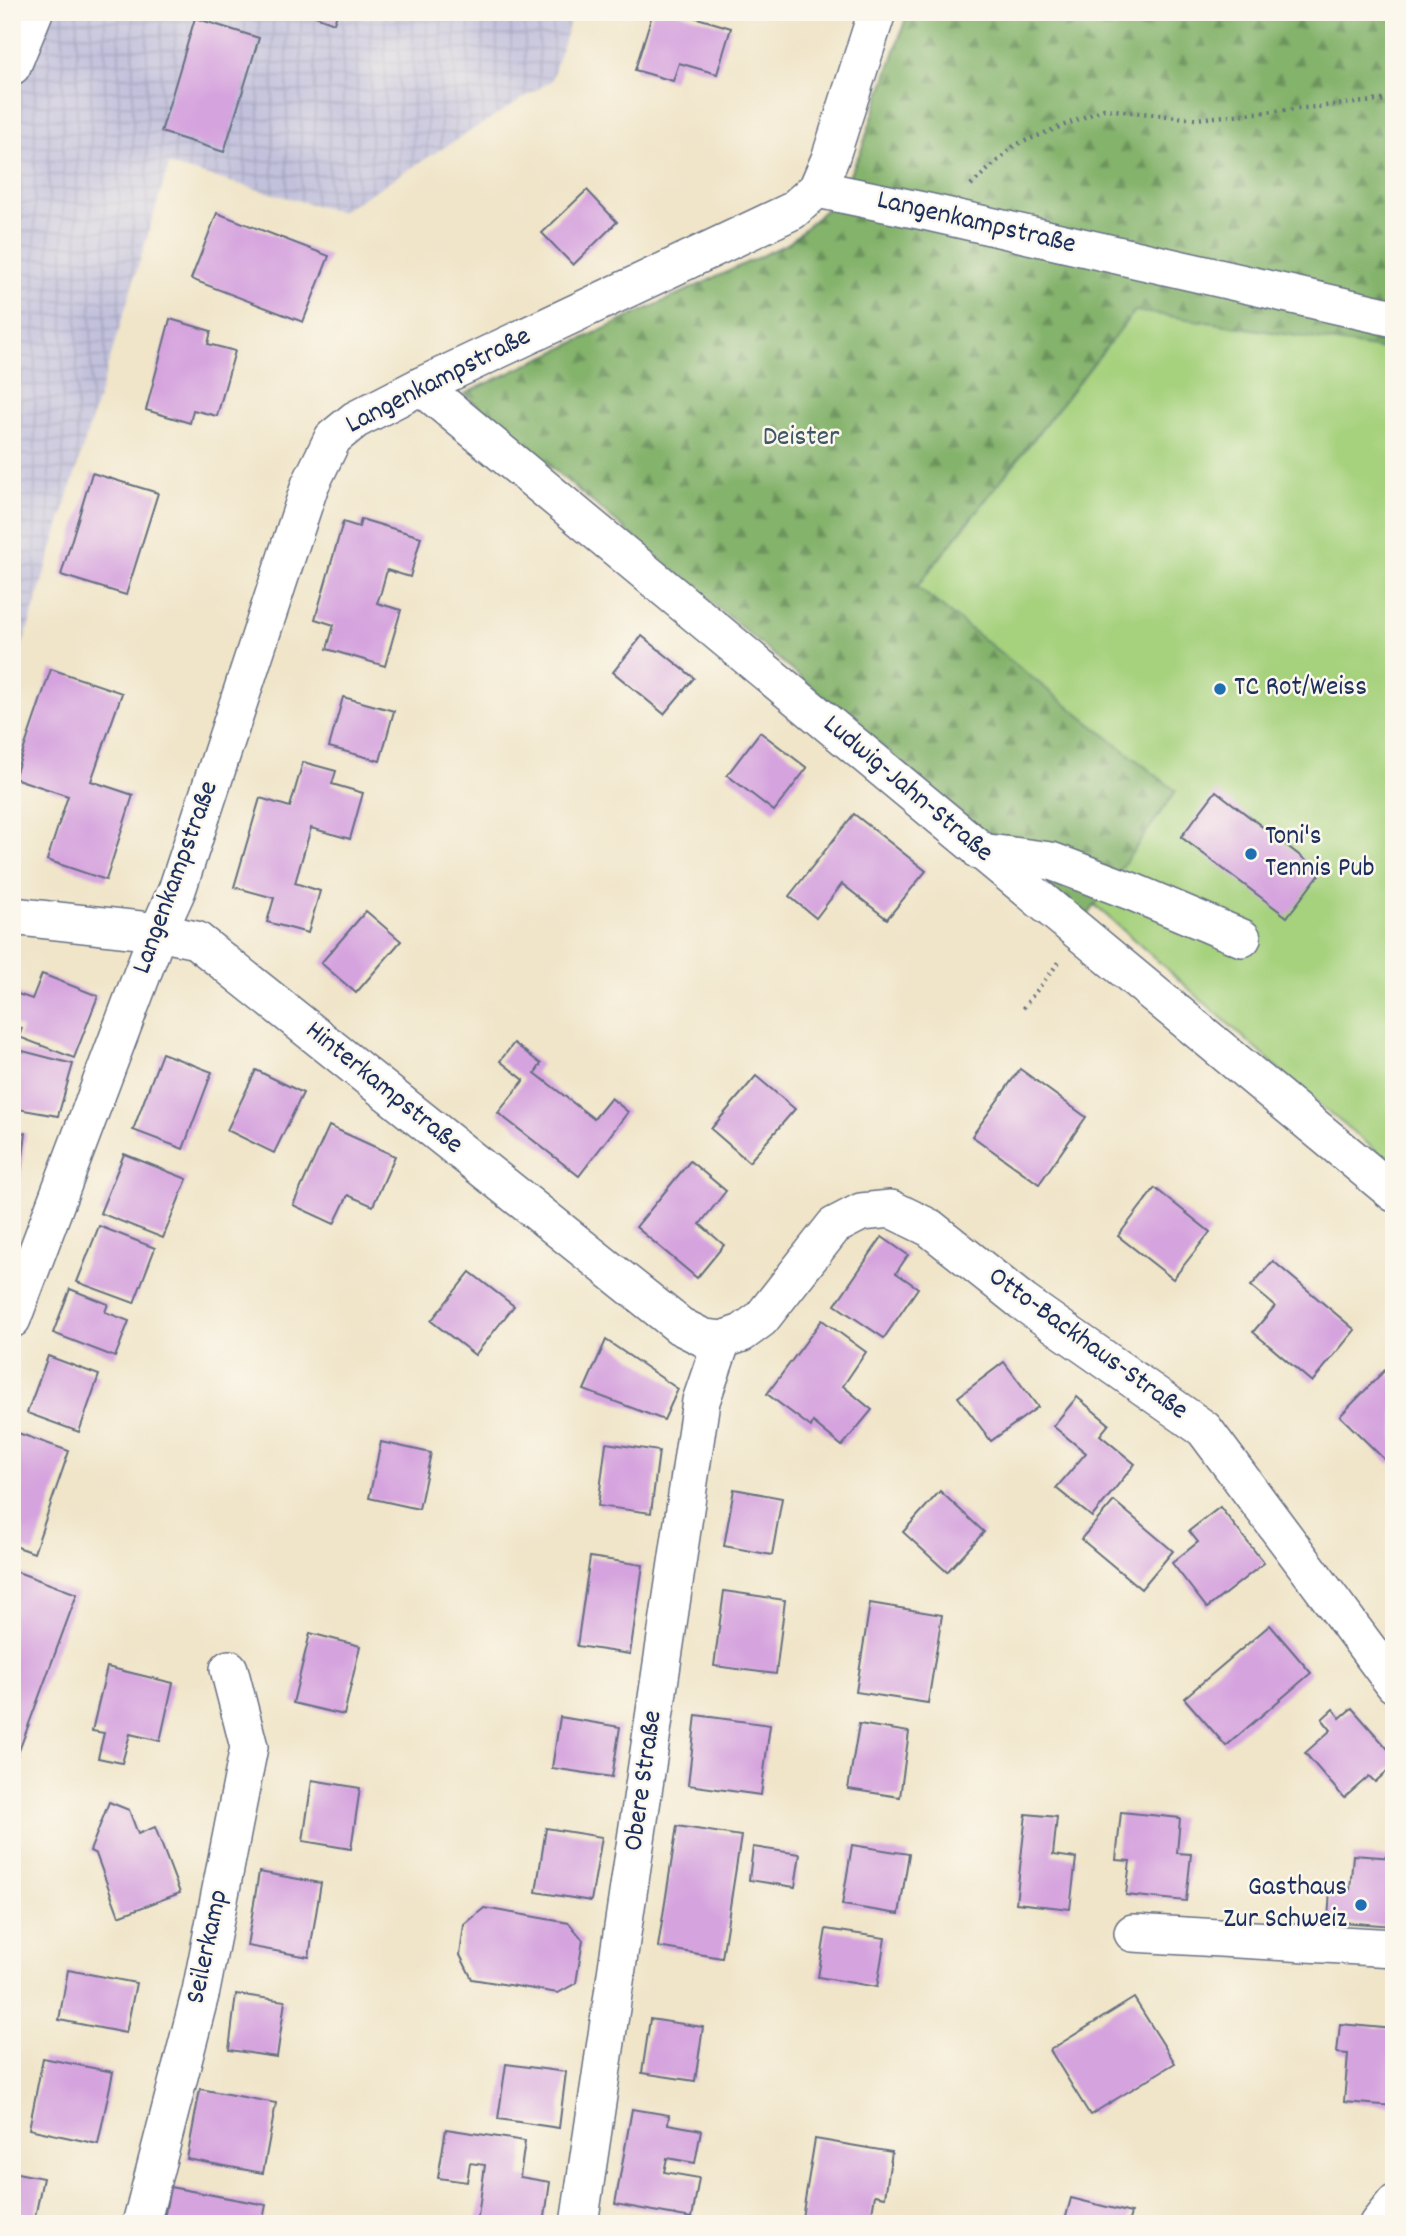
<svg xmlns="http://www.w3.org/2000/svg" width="1406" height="2236" viewBox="0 0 1406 2236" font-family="Dekko,sans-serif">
  <defs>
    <pattern id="industrial-grid" width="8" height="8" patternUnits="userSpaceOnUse" patternTransform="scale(1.75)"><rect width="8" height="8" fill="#c2c1dc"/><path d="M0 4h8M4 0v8" fill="none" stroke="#a6a6bf"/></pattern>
    <pattern id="forest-firs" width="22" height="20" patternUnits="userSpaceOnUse" patternTransform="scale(1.75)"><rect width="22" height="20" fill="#84b36c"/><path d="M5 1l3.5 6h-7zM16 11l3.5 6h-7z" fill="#6b925c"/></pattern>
  </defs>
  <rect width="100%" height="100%" fill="#fbf7ec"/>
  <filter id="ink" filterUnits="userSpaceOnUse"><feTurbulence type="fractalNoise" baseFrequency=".0143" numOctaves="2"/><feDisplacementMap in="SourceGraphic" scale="14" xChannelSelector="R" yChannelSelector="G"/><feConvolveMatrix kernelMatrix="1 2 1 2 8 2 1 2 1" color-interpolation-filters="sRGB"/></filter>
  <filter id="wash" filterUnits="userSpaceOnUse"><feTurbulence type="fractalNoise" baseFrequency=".00686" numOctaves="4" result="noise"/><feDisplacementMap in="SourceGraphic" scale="28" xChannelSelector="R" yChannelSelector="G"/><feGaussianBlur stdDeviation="1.57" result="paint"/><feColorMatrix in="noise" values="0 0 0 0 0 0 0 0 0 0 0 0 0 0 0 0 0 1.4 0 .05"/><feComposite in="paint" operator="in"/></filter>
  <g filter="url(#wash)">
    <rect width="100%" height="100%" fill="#f0e5c9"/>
    <path fill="url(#industrial-grid)" d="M12 12H573L551 81 340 212 169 165 12 681Z"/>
    <path fill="url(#forest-firs)" stroke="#507165" stroke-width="2" d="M908 12H1394V351L1135 311 917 586 1176 791 1086 918 464 394 789 243 839 197 861 151Z"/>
    <path fill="#a6d17d" stroke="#60806e" stroke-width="2" d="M1135 311 1394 351V1165L1315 1101 1095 905 1176 791 917 587Z"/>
    <g id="blocks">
      <g fill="#d5a3de">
        <path d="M305 12H338L334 23Z"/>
        <path d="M653 12H677L731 28 717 74 679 63 673 81 635 70Z"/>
        <path d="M195 18 259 38 224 152 161 132Z"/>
        <path d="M587 190 617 222 573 265 542 233Z"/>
        <path d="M217 213 329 256 303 322 191 279Z"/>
        <path d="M170 319 211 331 208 344 235 351 217 416 193 410 190 423 146 410Z"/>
        <path d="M92 473 158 493 126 595 61 575Z"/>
        <path d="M361 519 421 537 410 577 387 570 381 592 377 603 401 610 385 666 327 649 334 625 315 619 343 522 359 527Z"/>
        <path d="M642 636 694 678 664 714 613 672Z"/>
        <path d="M51 669 122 693 91 781 133 795 106 880 47 860 68 796 14 778Z"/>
        <path d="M343 697 394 711 380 761 329 747Z"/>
        <path d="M760 732 807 768 774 811 727 775Z"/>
        <path d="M303 762 336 771 332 784 363 793 350 839 311 828 295 883 320 891 308 933 267 922 274 898 234 887 260 798 290 807Z"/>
        <path d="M1216 791 1321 872 1287 917 1181 837Z"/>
        <path d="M854 814 926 871 887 919 842 884 816 918 789 896Z"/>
        <path d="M366 911 401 941 356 993 321 963Z"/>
        <path d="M42 974 98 996 74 1058 19 1037 22 1028 12 1025V992L32 999Z"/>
        <path d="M514 1043 541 1064 535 1073 594 1119 611 1098 628 1112 579 1176 498 1113 524 1080 500 1061Z"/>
        <path d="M15 1049 73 1064 58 1116 12 1108V1058Z"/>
        <path d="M162 1053 212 1072 183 1149 133 1130Z"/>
        <path d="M1020 1069 1086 1117 1039 1184 972 1136Z"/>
        <path d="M256 1070 303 1093 274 1153 227 1130Z"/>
        <path d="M756 1076 795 1109 749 1162 711 1129Z"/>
        <path d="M329 1126 395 1156 373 1206 348 1195 334 1224 293 1205Z"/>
        <path d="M12 1131 26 1133 20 1180 12 1179Z"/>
        <path d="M124 1154 187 1179 163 1238 100 1213Z"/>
        <path d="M690 1161 726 1191 700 1224 724 1245 697 1278 636 1227Z"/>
        <path d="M1155 1188 1210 1232 1173 1279 1118 1236Z"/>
        <path d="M99 1226 155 1248 134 1303 77 1282Z"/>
        <path d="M882 1237 908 1255 896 1273 918 1288 884 1338 835 1305Z"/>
        <path d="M1273 1261 1355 1330 1312 1382 1253 1332 1275 1306 1251 1286Z"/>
        <path d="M470 1272 514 1306 475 1355 431 1321Z"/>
        <path d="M70 1289 108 1304 105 1312 129 1321 115 1357 53 1333Z"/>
        <path d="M822 1320 866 1352 843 1386 872 1410 842 1446 813 1422 811 1427 767 1394Z"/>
        <path d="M606 1340 678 1389 664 1420 584 1390Z"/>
        <path d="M48 1356 99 1375 79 1432 27 1413Z"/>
        <path d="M1004 1362 1038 1407 991 1441 958 1397Z"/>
        <path d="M1385 1370 1394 1379V1459L1389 1464 1340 1416Z"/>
        <path d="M1077 1397 1109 1424 1100 1435 1135 1464 1092 1517 1056 1488 1086 1453 1053 1426Z"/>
        <path d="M18 1433 69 1451 34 1553 12 1545V1449Z"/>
        <path d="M381 1442 431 1453 419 1509 369 1498Z"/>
        <path d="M606 1443 659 1451 651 1513 598 1506Z"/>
        <path d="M734 1489 782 1498 772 1555 724 1546Z"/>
        <path d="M940 1491 984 1532 947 1572 903 1532Z"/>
        <path d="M1114 1501 1173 1551 1141 1589 1081 1539Z"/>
        <path d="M1220 1507 1264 1563 1207 1608 1172 1563 1198 1542 1189 1531Z"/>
        <path d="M590 1557 643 1565 630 1654 577 1646Z"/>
        <path d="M12 1570 77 1594 13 1767H12Z"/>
        <path d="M724 1591 785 1600 776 1674 714 1666Z"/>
        <path d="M870 1603 942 1615 928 1703 856 1692Z"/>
        <path d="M1270 1625 1311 1673 1226 1746 1184 1698Z"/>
        <path d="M310 1633 360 1646 344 1715 293 1703Z"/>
        <path d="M107 1667 173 1683 160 1741 130 1734 122 1763 98 1758 104 1733 92 1731Z"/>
        <path d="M1352 1708 1394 1756V1765L1375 1782 1369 1776 1344 1798 1305 1753 1331 1730 1322 1719 1333 1709 1340 1718Z"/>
        <path d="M696 1715 770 1725 761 1795 688 1785Z"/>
        <path d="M560 1717 620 1727 612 1777 552 1768Z"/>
        <path d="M859 1724 909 1732 900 1797 848 1789Z"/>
        <path d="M312 1780 360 1788 351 1849 303 1841Z"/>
        <path d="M109 1802 129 1810 138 1834 155 1827 180 1893 119 1916 96 1854 90 1851Z"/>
        <path d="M1121 1812 1180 1818 1177 1853 1191 1854 1186 1901 1126 1895 1130 1861 1116 1860Z"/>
        <path d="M1026 1814 1057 1817 1053 1855 1076 1858 1070 1909 1016 1903Z"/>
        <path d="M677 1826 741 1836 722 1958 658 1947Z"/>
        <path d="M546 1828 602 1837 591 1901 536 1892Z"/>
        <path d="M12 1840 20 1843 12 1861Z"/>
        <path d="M852 1845 909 1854 899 1914 842 1905Z"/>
        <path d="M753 1847 800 1854 795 1887 749 1880Z"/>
        <path d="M1353 1855 1394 1858V1926L1328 1921 1330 1888 1350 1890Z"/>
        <path d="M259 1872 321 1883 309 1957 247 1946Z"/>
        <path d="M484 1908 569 1923 583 1940 576 1983 558 1993 472 1979 460 1955 464 1925Z"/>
        <path d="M826 1929 885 1938 877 1987 818 1977Z"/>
        <path d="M68 1970 136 1983 126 2033 59 2020Z"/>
        <path d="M236 1994 285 2001 277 2057 229 2050Z"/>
        <path d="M1134 1998 1175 2063 1090 2115 1050 2050Z"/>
        <path d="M650 2019 703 2027 695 2081 642 2073Z"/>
        <path d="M1340 2024 1394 2029V2106L1344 2102 1348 2054 1337 2053Z"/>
        <path d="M43 2058 113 2072 98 2144 29 2129Z"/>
        <path d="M506 2064 566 2072 559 2128 498 2119Z"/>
        <path d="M200 2089 276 2103 263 2173 187 2159Z"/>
        <path d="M632 2109 669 2115 668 2124 701 2130 695 2163 667 2158 664 2172 699 2178 692 2218 615 2204Z"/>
        <path d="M446 2129 525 2141 520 2177 550 2182 544 2224H477L485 2165 470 2163 467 2182 438 2178Z"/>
        <path d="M815 2139 892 2152 885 2197 875 2195 870 2224H801Z"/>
        <path d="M12 2172 43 2178 34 2222 12 2217Z"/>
        <path d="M170 2187 266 2205 262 2224H163Z"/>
        <path d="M1071 2198 1131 2213 1128 2224H1064Z"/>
      </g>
    </g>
  </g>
  <g filter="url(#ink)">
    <use href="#blocks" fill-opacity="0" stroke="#666f83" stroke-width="2"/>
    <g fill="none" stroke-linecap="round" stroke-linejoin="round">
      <g stroke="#666f83" stroke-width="40">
        <g id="minor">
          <path d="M12 66 34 12"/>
          <path d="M817 189 928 212 1394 318"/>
          <path d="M421 386 1394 1193"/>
          <path d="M981 852 1051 861 1133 892 1242 938"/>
          <path d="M12 916 158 932 196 940 680 1326 704 1338 722 1340 742 1333 761 1319 834 1226 861 1212 891 1209 930 1228 1023 1302 1204 1429 1394 1684"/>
          <path d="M12 1319 158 932 177 890 310 485 333 438 355 420 421 386 792 211 817 189 830 159 877 12"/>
          <path d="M1133 1933 1394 1948"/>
          <path d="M141 2224 201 1991 249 1747 229 1669"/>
          <path d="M579 2224 701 1401 722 1340"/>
          <path d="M1378 2224 1394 2204"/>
        </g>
      </g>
      <g stroke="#666f83" stroke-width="4.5" stroke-dasharray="2 5" stroke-linecap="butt">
        <path d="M971 185 1015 145 1104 109 1196 119 1394 99"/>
        <path d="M1023 1008 1059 962"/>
      </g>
      <use href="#minor" stroke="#fff" stroke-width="37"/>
    </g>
  </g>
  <g fill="#1f6fb2" stroke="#fbf7ec" stroke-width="2.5">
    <circle cx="1220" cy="689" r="7"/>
    <circle cx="1251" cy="854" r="7"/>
    <circle cx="1361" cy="1905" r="7"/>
  </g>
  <g text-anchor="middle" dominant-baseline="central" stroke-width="5" stroke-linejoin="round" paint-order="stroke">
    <g font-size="28" fill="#1b2f5e" stroke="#fbf7ec">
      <text transform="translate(976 224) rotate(13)">Langenkampstraße</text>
      <text transform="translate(439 382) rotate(-27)">Langenkampstraße</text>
      <text transform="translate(907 790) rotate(40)">Ludwig-Jahn-Straße</text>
      <text transform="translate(177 878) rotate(-70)">Langenkampstraße</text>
      <text transform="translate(383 1089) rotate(39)">Hinterkampstraße</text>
      <text transform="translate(1087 1345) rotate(36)">Otto-Backhaus-Straße</text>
      <text transform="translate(645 1781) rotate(-82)">Obere Straße</text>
      <text transform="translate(209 1947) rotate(-78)">Seilerkamp</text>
    </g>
    <g font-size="28" fill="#3e5866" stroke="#fbf7ec">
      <text x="801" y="439">Deister</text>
    </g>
    <g font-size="28" fill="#1b2f5e" stroke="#fbf7ec" text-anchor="start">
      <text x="1234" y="689">TC Rot/Weiss</text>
      <text x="1265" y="838">Toni's<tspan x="1265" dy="32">Tennis Pub</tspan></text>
      <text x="1347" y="1889" text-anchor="end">Gasthaus<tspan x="1347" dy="32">Zur Schweiz</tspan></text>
    </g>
  </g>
  <rect width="1406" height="2236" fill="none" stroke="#fbf7ec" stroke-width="42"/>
</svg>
